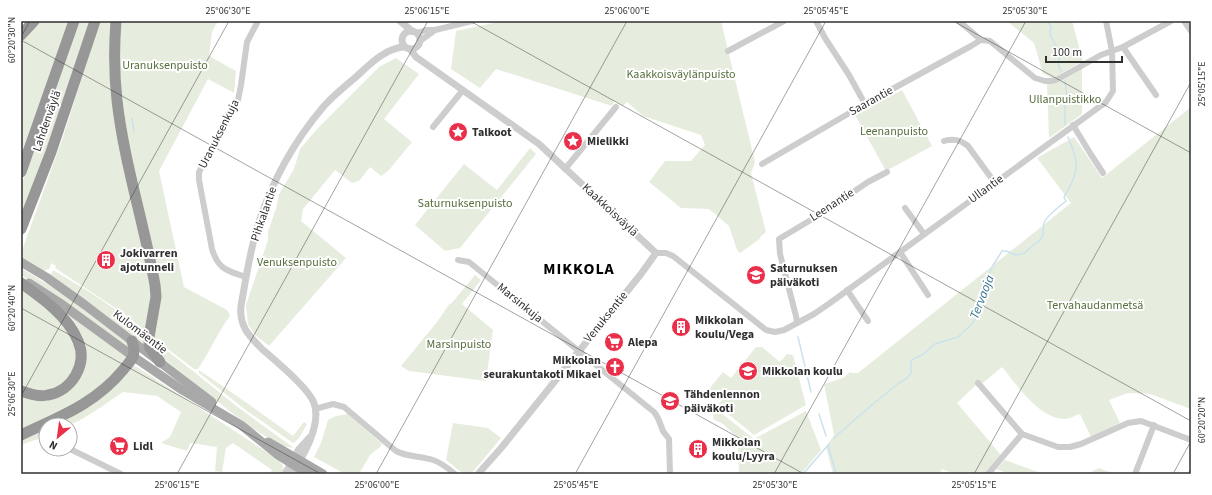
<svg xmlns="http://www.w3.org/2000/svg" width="1212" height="495" viewBox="0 0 1212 495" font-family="'Source Sans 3',sans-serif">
  <rect width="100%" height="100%" fill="#fff"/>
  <g fill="#e7edde">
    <path d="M37 21H69L21 159V39Z"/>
    <path d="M79 21H91L56 126 21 216V186L43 128Z"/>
    <path d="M100 21H112V59L154 298 146 332 126 315 55 268 56 266 51 263 50 268 44 271 21 257V253L63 137Z"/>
    <path d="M119 21H218L212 32 209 56 236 71 234 93 208 79 159 171 184 287 227 310 230 315C228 320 224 323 222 328 213 342 207 356 198 369H194L152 337 156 319 129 151 118 61Z"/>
    <path d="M502 21H721L755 162 751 173 766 232 760 237 761 238 740 253 737 250 729 226 709 209 681 208 649 182 665 161H691L705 145 701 135 643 116 627 102 623 106 614 101 612 106 496 69 480 88 451 69 456 31Z"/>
    <path d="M1007 21H1072L1083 61 1053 78 1043 74 1034 43Z"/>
    <path d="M396 58 419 74 384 119 412 142 389 170 381 176 370 167 359 181 352 183 335 170 303 209 301 221 346 258 269 346 255 335 248 324 246 305 268 240V231L276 209 279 194 294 169 300 149 317 129 379 67Z"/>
    <path d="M1082 68V114L1049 138 1047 84 1057 83Z"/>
    <path d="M902 90 932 146 886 171 855 115Z"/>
    <path d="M1191 107V409L1150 394 1128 393 1109 400 1120 423 1091 437 1080 414C1075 415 1070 419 1065 419 1039 419 1017 385 1002 367L978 387 976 385 957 403 1001 455 984 474H955L942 469 940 474H833L826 447 834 435 824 384 843 378 850 372 853 373H858L1071 203 1037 158 1074 137 1102 178Z"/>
    <path d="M530 148 536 154 460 248 445 251 415 225 464 164 497 190Z"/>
    <path d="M21 268C58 290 92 315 126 340L131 350 54 296 21 275Z"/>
    <path d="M53 270C85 289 120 309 145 336L144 344 51 275Z"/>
    <path d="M475 275 481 280 462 304 493 330 486 381 409 371 401 366 437 322 450 303 451 304Z"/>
    <path d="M21 288 39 301 63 323 75 343 77 364 63 385 42 393 21 387Z"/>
    <path d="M49 302 86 326 127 357 102 389 21 433V393L55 397 84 360Z"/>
    <path d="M152 341 164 348 239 408 294 448 282 446 247 425 162 357Z"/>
    <path d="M756 347H762L780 362 787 354 793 355 806 405 754 435 717 405 722 400 709 389 723 372 731 378Z"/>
    <path d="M134 366 137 367 279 460C283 465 285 469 282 474H269L272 470 233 443 226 448 222 472 215 471 217 447 190 443 187 451 161 443 170 437 181 412 157 396 123 392C111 400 80 423 68 425 62 426 55 425 49 425Z"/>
    <path d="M199 370 247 403 293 436 304 422 307 424C303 430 300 440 293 443L247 411 199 373Z"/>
    <path d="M716 409 754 439 806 411 821 450 801 474H739L738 438 723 424 713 419 714 411Z"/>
    <path d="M348 414 382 444 380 447 370 455 359 474H345L314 457 321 443 328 420 336 416Z"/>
    <path d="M453 423 488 428 501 438 472 473C462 476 454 466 446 460Z"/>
    <path d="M46 426V436L21 445V439Z"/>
    <path d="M1005 460 1044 474H1009L996 469Z"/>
    <path d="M1099 468 1115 474H1087Z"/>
  </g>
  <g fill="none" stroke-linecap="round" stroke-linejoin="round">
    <g stroke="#cae2ed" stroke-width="1.5">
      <path d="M1047 21 1051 26 1050 35 1058 49 1060 56 1058 64 1061 71"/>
      <path d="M132 118 134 132"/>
      <path d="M1065 125V106L1067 96 1065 81"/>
      <path d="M798 337 811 392"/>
      <path d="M819 414 826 436"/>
      <path d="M834 438 867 409 899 383 906 379 911 373V361L915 358 922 355 935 344 958 337 973 323 978 312 985 285 992 267 1002 251H1006L1016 255 1025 253C1030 247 1036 244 1041 239 1045 234 1042 229 1044 223 1046 216 1060 206 1066 201L1064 197C1079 172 1080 164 1068 137"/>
      <path d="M828 446 836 473"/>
      <path d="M803 474 829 444"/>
    </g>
    <g stroke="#cdcdcd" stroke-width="6">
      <path d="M816 21 825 38 849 75 865 104"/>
      <path d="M959 21 981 40 990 41 1035 78 1045 81H1051L1056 80 1101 55 1123 47 1171 21"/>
      <path d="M1184 21 1191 31"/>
      <path d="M417 33 426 30H435L472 21"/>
      <path d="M420 41 435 30"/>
      <path d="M1123 47 1156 95"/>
      <path d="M728 51 784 21"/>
      <path d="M1073 125 1090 153 1103 173"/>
      <path d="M433 127 463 90"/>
      <path d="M944 141C954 138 960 140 968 146L995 183"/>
      <path d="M762 164 865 104 971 46 981 40"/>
      <path d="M565 169 616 107"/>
      <path d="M905 208 924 234"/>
      <path d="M900 252 928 295"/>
      <path d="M656 253H666L673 256 766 330 775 332 784 330 814 314 830 303 1106 102 1113 91 1112 51 1106 21"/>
      <path d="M458 260 469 262 654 412C659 418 660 424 663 431 665 434 667 436 669 439L670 474"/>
      <path d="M246 277C227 271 218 269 212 249L199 180V172L238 100 241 85 247 42 258 21"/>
      <path d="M847 290 868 321"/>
      <path d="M797 323 796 316 780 254 779 239 819 215 868 182 887 172"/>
      <path d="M978 383 1022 434 1058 447H1070L1081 444 1128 423 1141 421 1191 440"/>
      <path d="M315 409 333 404 344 407 396 451C407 457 421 456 433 460 442 463 449 469 455 474"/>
      <path d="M70 449 121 474"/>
      <path d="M988 474 1022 434"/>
      <path d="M1135 474 1154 425"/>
      <path d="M1191 474V473"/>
    </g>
    <g stroke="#cdcdcd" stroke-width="7">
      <path d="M400 21 412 31"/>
      <circle cx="411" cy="40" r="9"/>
      <path d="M410 49 416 57 539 144 656 253 641 274 502 447 478 474"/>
      <path d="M285 474 299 449 309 438"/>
      <path d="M292 474C303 456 322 425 314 403 308 387 274 360 261 348 248 335 239 325 241 306 246 278 250 249 259 222 273 179 295 140 324 106 334 95 345 86 356 77 369 65 385 48 404 47"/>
    </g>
    <g stroke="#a8a8a8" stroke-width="9">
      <path d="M21 262 46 277 85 305 212 402"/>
      <path d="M29 283 60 303 134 357 182 390 241 425 278 455 308 474"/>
      <path d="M268 442 323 474"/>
    </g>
    <g stroke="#979797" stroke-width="11">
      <path d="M116 21C114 47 114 74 117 100 124 163 144 223 155 285L156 297 149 337V344L150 348 160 362"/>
      <path d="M21 35 34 21"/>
      <path d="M21 172 74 21"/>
      <path d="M21 229 51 152 95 21"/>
      <path d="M21 283C42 298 68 316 78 341 88 364 72 391 48 395 39 397 30 394 21 391"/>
      <path d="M21 435C59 417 95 404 123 370 132 359 137 356 132 341"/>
    </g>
  </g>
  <path fill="none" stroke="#303030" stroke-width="1" stroke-opacity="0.45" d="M470 21 1191 421M953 21 1191 153M21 37 30 21M21 40 804 474M21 308 321 474M21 396 229 21M177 474 428 21M376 474 627 21M575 474 826 21M774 474 1026 21M974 474 1191 82M1173 474 1191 441"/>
  <defs>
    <g id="sight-disc" transform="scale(1)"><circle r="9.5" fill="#ea2f4b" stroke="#fff"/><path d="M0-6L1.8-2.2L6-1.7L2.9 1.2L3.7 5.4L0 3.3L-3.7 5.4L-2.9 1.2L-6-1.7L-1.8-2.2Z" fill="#fff"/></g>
    <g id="building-disc" transform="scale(1)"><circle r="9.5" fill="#ea2f4b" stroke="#fff"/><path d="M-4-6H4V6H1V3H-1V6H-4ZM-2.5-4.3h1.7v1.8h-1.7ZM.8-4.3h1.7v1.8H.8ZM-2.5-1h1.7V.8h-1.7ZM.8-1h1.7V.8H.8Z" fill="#fff"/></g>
    <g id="school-disc" transform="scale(1)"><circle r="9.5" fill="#ea2f4b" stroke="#fff"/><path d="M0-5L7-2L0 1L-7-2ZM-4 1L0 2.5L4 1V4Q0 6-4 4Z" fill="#fff"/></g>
    <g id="supermarket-disc" transform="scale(1)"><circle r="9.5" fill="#ea2f4b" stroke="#fff"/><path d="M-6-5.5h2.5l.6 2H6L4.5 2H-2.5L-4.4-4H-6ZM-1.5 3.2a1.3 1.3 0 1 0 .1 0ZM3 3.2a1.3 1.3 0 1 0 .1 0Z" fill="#fff"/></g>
    <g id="church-disc" transform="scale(1)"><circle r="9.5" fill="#ea2f4b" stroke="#fff"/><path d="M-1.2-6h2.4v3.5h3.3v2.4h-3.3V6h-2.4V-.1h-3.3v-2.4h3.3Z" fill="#fff"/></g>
  </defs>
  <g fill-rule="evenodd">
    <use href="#sight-disc" x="458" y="132"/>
    <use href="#sight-disc" x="573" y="141"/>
    <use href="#building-disc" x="106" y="260"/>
    <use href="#school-disc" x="756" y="275"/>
    <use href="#building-disc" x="681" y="327"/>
    <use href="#supermarket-disc" x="614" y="342"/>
    <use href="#church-disc" x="615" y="367"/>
    <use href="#school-disc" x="748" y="371"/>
    <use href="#school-disc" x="670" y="401"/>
    <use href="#supermarket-disc" x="119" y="446"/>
    <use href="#building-disc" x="698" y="449"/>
  </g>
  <g text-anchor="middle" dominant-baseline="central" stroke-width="4" stroke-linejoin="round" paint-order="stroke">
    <g font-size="12" fill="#576e3c" stroke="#fff">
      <text x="165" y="65">Uranuksenpuisto</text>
      <text x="681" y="74">Kaakkoisväylänpuisto</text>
      <text x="1065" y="99">Ullanpuistikko</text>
      <text x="894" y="131">Leenanpuisto</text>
      <text x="465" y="203">Saturnuksenpuisto</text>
      <text x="297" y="262">Venuksenpuisto</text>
      <text x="1095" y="305">Tervahaudanmetsä</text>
      <text x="459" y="344">Marsinpuisto</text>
    </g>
    <g font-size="12" fill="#303030" stroke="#fff">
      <text transform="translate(871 101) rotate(-29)">Saarantie</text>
      <text transform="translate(47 121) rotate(-71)">Lahdenväylä</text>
      <text transform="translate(219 134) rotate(-63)">Uranuksenkuja</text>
      <text transform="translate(986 189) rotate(-36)">Ullantie</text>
      <text transform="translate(832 205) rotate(-33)">Leenantie</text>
      <text transform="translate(610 210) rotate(43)">Kaakkoisväylä</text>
      <text transform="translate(264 214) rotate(-71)">Pihkalantie</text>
      <text transform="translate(520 303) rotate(39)">Marsinkuja</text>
      <text transform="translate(606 317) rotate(-51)">Venuksentie</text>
      <text transform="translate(140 332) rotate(37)">Kulomäentie</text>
    </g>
    <g font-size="12" font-weight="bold" fill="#303030" stroke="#fff" text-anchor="start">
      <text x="472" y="132">Talkoot</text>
      <text x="587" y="141">Mielikki</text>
      <text x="120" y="253">Jokivarren<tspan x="120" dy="14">ajotunneli</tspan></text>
      <text x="770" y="268">Saturnuksen<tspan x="770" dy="14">päiväkoti</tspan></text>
      <text x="695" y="320">Mikkolan<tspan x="695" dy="14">koulu/Vega</tspan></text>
      <text x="628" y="342">Alepa</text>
      <text x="601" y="360" text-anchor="end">Mikkolan<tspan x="601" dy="14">seurakuntakoti Mikael</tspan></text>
      <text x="762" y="371">Mikkolan koulu</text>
      <text x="684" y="394">Tähdenlennon<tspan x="684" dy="14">päiväkoti</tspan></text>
      <text x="712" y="442">Mikkolan<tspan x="712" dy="14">koulu/Lyyra</tspan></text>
      <text x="133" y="446">Lidl</text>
    </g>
    <g font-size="13" font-style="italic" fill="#3b7995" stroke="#fff">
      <text transform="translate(982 297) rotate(-69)">Tervaoja</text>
    </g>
    <g font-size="16" font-weight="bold" letter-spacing="1" fill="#000" stroke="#fff">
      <text x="579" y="269">MIKKOLA</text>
    </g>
  </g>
  <rect width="1212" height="495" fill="none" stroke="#ffffff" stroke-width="44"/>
  <g transform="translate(58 437) rotate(209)"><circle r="19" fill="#ffffff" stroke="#acacac"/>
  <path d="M0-3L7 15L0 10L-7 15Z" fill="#ea2f4b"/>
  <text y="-6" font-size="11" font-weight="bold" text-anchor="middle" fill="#303030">N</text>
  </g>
  <path d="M1046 56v6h76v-6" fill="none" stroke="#303030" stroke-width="2"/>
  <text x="1052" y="56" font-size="12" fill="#303030" stroke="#ffffff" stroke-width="3" paint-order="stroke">100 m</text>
  <rect x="22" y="22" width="1168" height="451" fill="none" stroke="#303030" stroke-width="1.5"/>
  <g font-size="10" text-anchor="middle" fill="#303030">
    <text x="228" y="14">25°06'30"E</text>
    <text x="427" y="14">25°06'15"E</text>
    <text x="627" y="14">25°06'00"E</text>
    <text x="826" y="14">25°05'45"E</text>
    <text x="1025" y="14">25°05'30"E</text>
    <text transform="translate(11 40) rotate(-90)" y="4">60°20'30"N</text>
    <text transform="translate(1201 84) rotate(-90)" y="4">25°05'15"E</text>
    <text transform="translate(11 308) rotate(-90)" y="4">60°20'40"N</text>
    <text transform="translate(11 394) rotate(-90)" y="4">25°06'30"E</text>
    <text transform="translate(1201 420) rotate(-90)" y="4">60°20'20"N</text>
    <text x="177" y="488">25°06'15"E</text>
    <text x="377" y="488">25°06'00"E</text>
    <text x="576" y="488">25°05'45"E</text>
    <text x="775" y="488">25°05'30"E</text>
    <text x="974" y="488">25°05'15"E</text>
  </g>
</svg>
